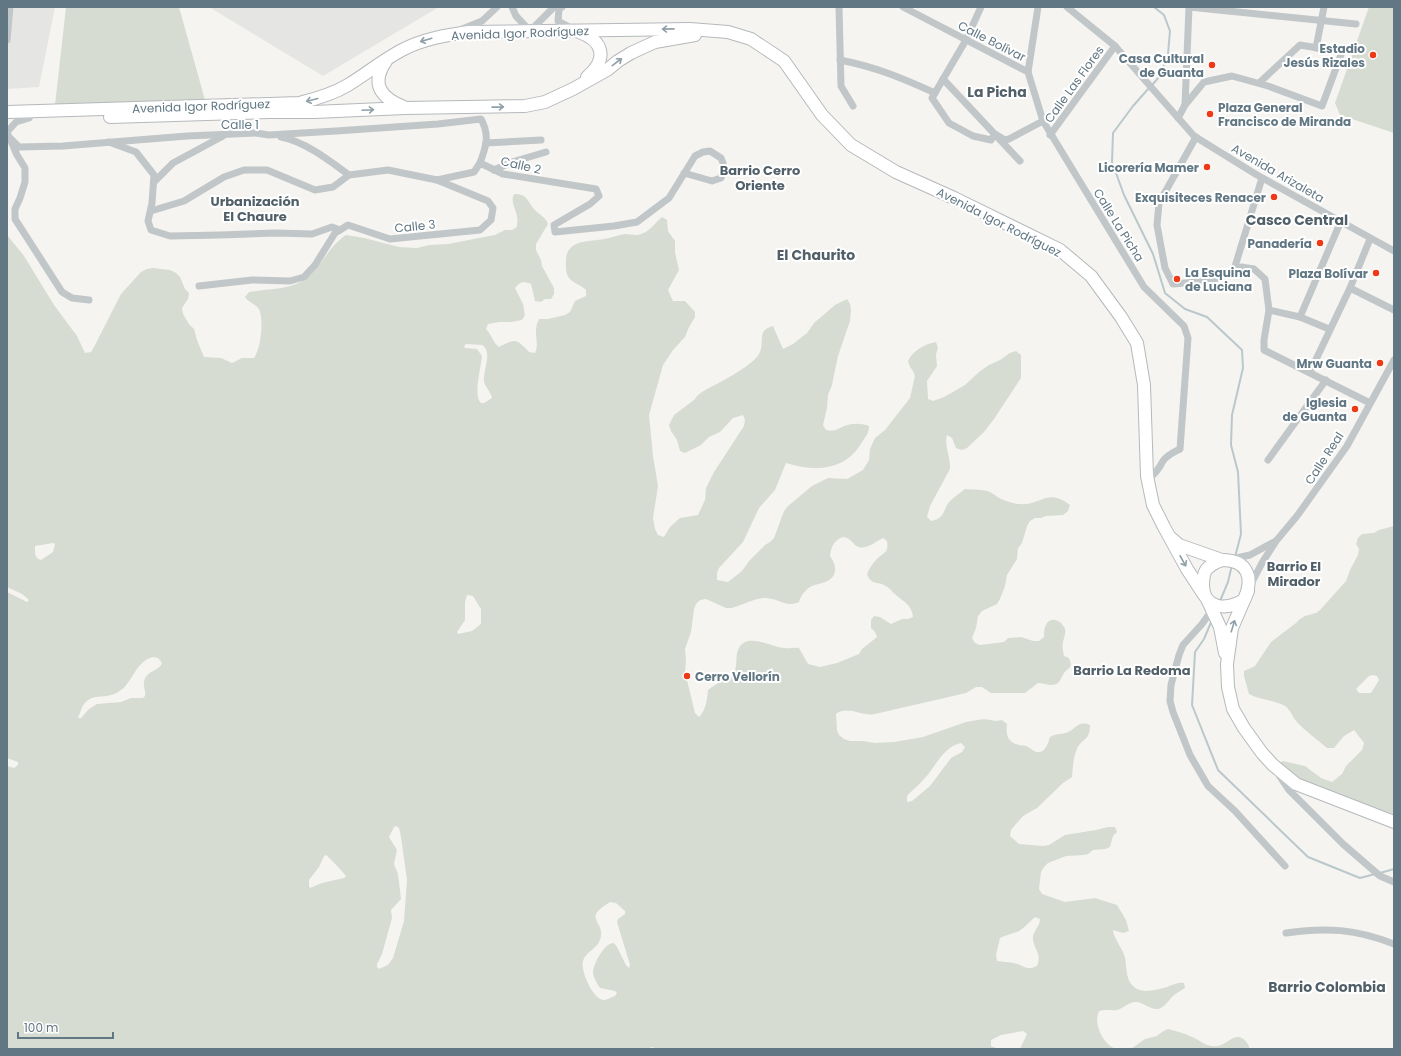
<svg xmlns="http://www.w3.org/2000/svg" width="1401" height="1056" viewBox="0 0 1401 1056" font-family="Poppins,sans-serif">
  <rect width="100%" height="100%" fill="#f5f4f0"/>
  <g fill="#e5e6e4">
    <path d="M7 7H55L39 87 7 89Z"/>
    <path d="M209 7H439L323 76Z"/>
  </g>
  <g fill="#d6dcd1" fill-rule="evenodd">
    <path d="M66 7H179L205 100 55 105Z"/>
    <path d="M1369 7H1394V133L1340 115 1335 103Z"/>
    <path d="M514 194C528 194 527 201 534 209 539 215 545 216 548 224L536 244V250L541 260 542 266 554 288V294L551 299H545L541 302 535 301 531 284C523 281 520 282 515 288L523 304 525 315 522 320 511 322H499L488 324 486 329C492 335 493 343 499 347 517 338 516 339 529 352L535 353C540 342 532 332 539 319H548L565 315 570 312 575 301 586 296V290C581 285 573 283 569 278 565 272 566 266 566 260 567 239 589 242 604 239 611 238 618 235 625 234 630 234 636 236 641 234 650 231 655 223 662 217L667 220 668 231 675 241V252L679 270 668 290 673 301H685L695 312V317L689 327 685 337 673 350 663 365 649 415 653 456 658 486 653 518 655 529 658 535 664 537 670 527 680 518 698 515 705 500 706 488 714 472 744 426 745 420 743 415 733 418 720 432 709 437 701 445 685 453 680 451 677 440 671 431 669 425 674 415 694 400 698 395 702 392C718 383 750 368 759 354 766 342 755 331 773 326L783 349 793 344 807 333 814 323 835 305 847 299 850 304 851 310 850 321 838 356 832 385 828 395 827 408 823 425 826 430C833 432 836 430 842 427 851 423 860 423 869 426 869 433 866 436 862 442 846 471 815 472 786 463L775 490 759 508 743 542 719 568 717 573V580L728 582 742 571 749 561 765 545 770 542 774 538 784 511 788 506 812 486 828 478 847 479 863 470 869 460 870 449 875 438 885 430 910 398 915 376 913 371 910 367 908 361C913 350 925 344 936 342L938 348 936 354 937 366 927 381 928 399 933 401 944 397 965 385 979 372 989 365 1000 360 1010 353 1016 351 1021 355V378L994 419 984 432 967 448 962 450 956 448 952 438 947 435C944 446 951 458 950 469L930 506 927 517 931 521C946 518 942 510 950 501 954 497 960 493 965 489 973 490 983 489 990 492 994 494 997 497 1001 499 1006 501 1014 504 1019 504 1041 506 1047 487 1070 505L1068 511 1063 515 1046 516 1041 518H1035L1030 521 1027 526 1022 543 1018 548 1017 559 1007 575 1005 586 1000 599 997 604 982 611 978 616 976 628 972 638 975 643 980 645 1004 642 1008 638 1021 637 1033 641H1039L1044 637C1044 633 1044 628 1046 625 1050 616 1060 620 1064 627 1067 632 1064 637 1063 642 1062 647 1063 651 1064 656L1069 658 1071 664C1070 669 1067 669 1064 673 1062 676 1061 679 1059 682 1053 688 1045 683 1038 683L1025 693H991L982 687H976L966 693C936 700 905 707 875 714 862 717 848 705 836 714L837 730 839 735 844 739 850 741H863L875 743 894 742 923 737 966 722 984 719 996 721 1002 720 1007 724C1006 735 1007 742 1019 745 1022 746 1023 745 1026 746 1029 747 1031 749 1034 751 1044 756 1048 744 1050 737 1055 734 1061 734 1066 733 1076 730 1077 720 1090 725 1090 741 1082 738 1077 749 1073 757 1073 768 1072 777L1063 783 1037 808 1023 816 1011 830 1010 836 1019 844 1043 846 1049 845 1065 835 1096 830 1108 827H1115L1117 832 1113 836 1110 847 1105 849 1093 850 1088 854 1083 855 1066 856 1048 863 1044 867 1041 872 1039 889 1042 894 1065 902 1095 898 1117 905 1126 920 1129 931 1123 933 1113 930C1114 940 1123 948 1125 958 1126 963 1126 969 1127 974 1132 996 1149 992 1167 987 1173 985 1177 982 1184 983L1185 988C1182 990 1178 992 1174 995 1169 999 1166 1007 1158 1009 1151 1010 1144 1003 1137 1002 1130 1001 1124 1008 1117 1010 1111 1011 1105 1009 1099 1011 1093 1024 1103 1044 1116 1049H1020L1027 1034 1023 1031 1001 1035 991 1040V1046L998 1049H657L652 1047 647 1049H7V766L14 768 18 765V762L7 758V592L27 602 29 600 22 594 7 587V235L24 256 54 305 77 336 85 353 91 352 94 347 121 294 141 272 147 269 153 268 170 270 176 273 180 277 185 289 189 293 188 299 182 308 183 314 189 324 194 329 197 340 204 357 221 358 232 363 242 358H254C261 348 264 319 259 309 256 304 249 303 245 297L249 292C271 288 297 291 313 272 325 259 331 245 346 235L364 238 399 247 417 248 429 245 448 244 495 235 505 230H512L517 227C517 224 518 220 517 217 516 208 510 203 514 194ZM466 344 482 345C493 352 483 370 484 381 485 387 491 392 492 398L484 403H481C473 396 481 367 482 356L477 349 465 348 464 346ZM843 537C849 538 850 540 854 544 863 553 873 543 883 538L887 541C889 554 883 552 876 560 872 564 869 569 867 574 871 585 876 581 884 585 889 587 892 592 896 595 904 602 912 605 913 617L908 619H902L891 624 880 617 874 616 871 620V628L875 632 877 637 862 649 859 654 837 663 820 667 808 664 799 648C793 647 789 649 784 648 771 647 746 631 738 650 735 657 738 666 734 672 732 675 713 686 708 690 707 700 706 710 699 717L695 713 685 672 686 661 685 649 691 632 694 609 696 604 700 600 706 599 726 608H732C742 605 756 598 765 598 779 598 785 608 799 602 801 596 804 591 810 587 815 584 820 584 825 582 838 578 837 565 830 556 831 547 834 540 843 537ZM53 543 55 544 53 552 41 560C34 558 35 553 35 546ZM467 595 473 596 481 609V624L472 631 458 634 457 632 465 620V602ZM153 657 158 658 162 663C159 672 145 670 144 683 143 687 146 691 145 696L143 698H131L121 702 97 704 89 709 81 718H78C79 715 80 713 81 710 89 690 104 701 118 692 133 684 134 662 153 657ZM961 743 965 747 962 752 951 758 930 786 912 801 907 802V796C912 790 919 785 925 778 936 766 943 747 961 743ZM396 826 399 828 401 837 407 880 404 921 393 958 388 965 379 969 377 967V964L382 954 392 918 391 910 401 899 398 874 394 864 397 850 389 837 394 827ZM326 855C328 856 345 874 346 876L344 878 322 883 310 888 309 886V880L319 867 324 856ZM610 902 616 903 625 911V914L618 919 617 922 630 965 629 968 626 965 616 945 613 943C604 944 593 964 593 973 594 978 597 984 600 988L615 991 617 993 615 996C611 997 607 1000 604 1000 593 1000 580 970 583 961 585 952 597 949 600 940 607 920 580 920 610 902ZM1035 917 1040 919C1040 927 1032 932 1033 939 1034 950 1042 953 1037 966 1025 971 1025 966 1014 963 1009 962 1003 962 997 961L996 955 1000 938C1006 935 1011 934 1017 932 1024 929 1029 922 1035 917Z"/>
    <path d="M1394 526V814L1317 789 1299 781 1278 764 1283 761 1305 766 1321 778 1332 782 1342 774 1346 766 1362 750 1364 743 1354 730 1344 736 1334 748H1327C1317 739 1305 731 1296 721 1292 716 1290 709 1285 706 1274 700 1260 700 1249 694L1244 676V671L1255 666 1271 642 1296 623 1300 619 1305 616 1316 613 1320 610 1346 581 1350 570 1358 555 1359 549 1356 544 1358 538 1362 534 1374 533 1379 530ZM1373 675 1377 676 1379 680 1371 693H1359L1356 689 1369 676Z"/>
    <path d="M1168 1029C1175 1031 1184 1033 1192 1037 1200 1040 1207 1048 1218 1046 1229 1044 1238 1027 1249 1046V1049H1131L1145 1039 1157 1036 1162 1032Z"/>
  </g>
  <g fill="none" stroke-linecap="round" stroke-linejoin="round">
    <g stroke="#bac8cc" stroke-width="2">
      <path d="M1152 85 1160 76 1168 54 1170 31 1164 15 1154 7"/>
      <path d="M1149 88 1133 106 1113 133 1112 162 1124 195 1153 254 1165 293 1185 309 1207 317 1242 350 1243 368 1232 415 1231 445 1238 472 1241 534 1235 557"/>
      <path d="M1220 601 1228 582 1232 565"/>
      <path d="M1212 620 1204 639 1195 652 1192 705 1218 770 1308 857 1360 878 1375 874"/>
      <path d="M1380 873 1394 869"/>
    </g>
    <g stroke="#b5b9bc" stroke-width="14">
      <g id="trunk">
        <path d="M579 32C604 41 608 59 587 77"/>
        <path d="M386 61C370 84 381 98 404 107"/>
        <path d="M7 112 299 103C316 99 333 94 348 85 366 74 383 60 402 50 423 39 446 35 469 32L690 29 728 32 751 39 784 61 822 115 851 145 896 172 954 198 1060 250 1091 276 1121 317 1137 343 1144 385 1147 476 1153 505 1164 527 1187 569 1204 595"/>
        <path d="M110 117 269 112H314L405 108 525 106 545 102 573 89 607 70 618 61 631 53 655 42 695 35"/>
        <path d="M1171 538 1179 545 1222 560"/>
        <path d="M1222 560C1248 560 1254 578 1244 600 1227 610 1204 610 1203 586 1203 580 1203 575 1206 570 1210 565 1216 562 1222 560Z"/>
        <path d="M1248 591 1232 628 1227 664 1228 687 1233 709 1244 728 1262 753 1273 765 1296 784 1394 822"/>
        <path d="M1208 601 1220 627 1225 653"/>
      </g>
    </g>
    <g stroke="#c1c6c8" stroke-width="7">
      <path d="M512 7 516 16 530 31 554 7"/>
      <path d="M562 7 559 9 558 21 573 29"/>
      <path d="M839 7 841 86 853 106"/>
      <path d="M903 7 1028 72"/>
      <path d="M981 7 966 40 932 98 949 123 973 136 991 140 995 134 1005 140 1009 139 1043 121"/>
      <path d="M1038 7 1028 72 1043 121 1144 287 1184 326 1188 338 1180 449C1174 452 1167 455 1163 461 1158 469 1159 470 1151 477L1147 476"/>
      <path d="M1067 7 1115 46 1194 136 1257 175 1394 251"/>
      <path d="M1189 7 1356 24"/>
      <path d="M462 29 482 21 497 7"/>
      <path d="M7 40 10 7"/>
      <path d="M1316 48 1324 7"/>
      <path d="M840 60C876 67 902 78 935 93"/>
      <path d="M943 79 1020 161"/>
      <path d="M1185 105 1204 82 1232 76 1268 86 1322 106 1342 52 1300 45 1259 83"/>
      <path d="M1178 118 1185 105 1189 7"/>
      <path d="M7 132 9 137 19 147 63 146 187 136 256 133 269 135 336 131 438 124 481 119C490 135 486 147 480 163"/>
      <path d="M7 132 16 122 29 118"/>
      <path d="M1050 135 1115 46"/>
      <path d="M281 137C304 141 330 161 349 175"/>
      <path d="M1196 137 1159 203 1157 225 1165 268 1173 284C1196 282 1222 282 1241 267L1254 269 1265 279 1269 310 1264 340V350L1370 403"/>
      <path d="M11 141 17 155 25 168V182L20 198 15 209V219L62 292 72 298 89 300"/>
      <path d="M109 142 136 152 154 175 152 203 148 221 151 230 170 236 220 235 275 233 312 234 332 227 340 230 348 225 390 239 480 230 491 220 493 208 488 201 437 180"/>
      <path d="M486 143 541 140"/>
      <path d="M494 170 512 162 546 152"/>
      <path d="M154 182 173 163 223 136"/>
      <path d="M151 211 184 201 224 177 244 170H267L315 190 333 187 349 175 388 170 437 180 474 172 480 163 503 174 596 189 599 196 590 204 554 225 555 232 614 226 637 222 669 198 695 156 703 152 710 151 721 158 723 163 724 168 721 178 712 181 684 173"/>
      <path d="M1233 273 1262 178"/>
      <path d="M199 286 252 280 290 281 304 277 315 265 335 233 340 230"/>
      <path d="M1350 288 1394 310"/>
      <path d="M1269 310 1300 317 1329 329"/>
      <path d="M1300 317 1341 221"/>
      <path d="M1310 372 1350 288 1370 239"/>
      <path d="M1268 460 1326 380"/>
      <path d="M1232 559 1250 555 1274 542"/>
      <path d="M1250 586 1262 563 1276 541 1297 516 1347 446 1394 360"/>
      <path d="M1212 610 1202 624 1183 645 1179 655 1171 685 1170 701 1173 712 1190 755 1208 786 1235 811 1285 866"/>
      <path d="M1279 775 1289 790 1343 844 1380 876 1394 882"/>
      <path d="M1286 933C1326 927 1356 929 1394 944"/>
    </g>
    <use href="#trunk" stroke="#fff" stroke-width="12"/>
  </g>
  <defs><path id="oneway-shaft" d="M-6 0H5M1.5-3L5.5 0L1.5 3" fill="none" stroke-width="1.6" stroke-linecap="round" stroke-linejoin="round"/></defs>
  <g stroke="#90a0a8">
    <use href="#oneway-shaft" transform="translate(668 29) rotate(179)"/>
    <use href="#oneway-shaft" transform="translate(426 40) rotate(164)"/>
    <use href="#oneway-shaft" transform="translate(617 62) rotate(-37)"/>
    <use href="#oneway-shaft" transform="translate(312 100) rotate(166)"/>
    <use href="#oneway-shaft" transform="translate(498 107) rotate(-1)"/>
    <use href="#oneway-shaft" transform="translate(368 110) rotate(-3)"/>
    <use href="#oneway-shaft" transform="translate(1183 561) rotate(61)"/>
    <use href="#oneway-shaft" transform="translate(1233 626) rotate(-73)"/>
  </g>
  <g fill="#ef3916" stroke="#fff" stroke-width="1.5">
    <circle cx="1373" cy="55" r="4"/>
    <circle cx="1212" cy="65" r="4"/>
    <circle cx="1210" cy="114" r="4"/>
    <circle cx="1207" cy="167" r="4"/>
    <circle cx="1274" cy="197" r="4"/>
    <circle cx="1320" cy="243" r="4"/>
    <circle cx="1376" cy="273" r="4"/>
    <circle cx="1177" cy="279" r="4"/>
    <circle cx="1380" cy="363" r="4"/>
    <circle cx="1355" cy="409" r="4"/>
    <circle cx="687" cy="676" r="4"/>
  </g>
  <g text-anchor="middle" dominant-baseline="central" stroke-width="4" stroke-linejoin="round" paint-order="stroke">
    <g font-size="12" fill="#617783" stroke="#fff">
      <text transform="translate(520 33) rotate(-2)">Avenida Igor Rodríguez</text>
      <text transform="translate(992 41) rotate(27)">Calle Bolívar</text>
      <text transform="translate(1074 84) rotate(-54)">Calle Las Flores</text>
      <text transform="translate(201 106) rotate(-2)">Avenida Igor Rodríguez</text>
      <text x="240" y="124">Calle 1</text>
      <text transform="translate(521 165) rotate(13)">Calle 2</text>
      <text transform="translate(1278 173) rotate(30)">Avenida Arizaleta</text>
      <text transform="translate(999 222) rotate(27)">Avenida Igor Rodríguez</text>
      <text transform="translate(1119 225) rotate(58)">Calle La Picha</text>
      <text transform="translate(415 226) rotate(-6)">Calle 3</text>
      <text transform="translate(1324 458) rotate(-57)">Calle Real</text>
    </g>
    <g font-size="12" font-weight="bold" fill="#617783" stroke="#fff" text-anchor="end">
      <text x="1365" y="48">Estadio<tspan x="1365" dy="14">Jesús Rizales</tspan></text>
      <text x="1204" y="58">Casa Cultural<tspan x="1204" dy="14">de Guanta</tspan></text>
      <text x="1218" y="107" text-anchor="start">Plaza General<tspan x="1218" dy="14">Francisco de Miranda</tspan></text>
      <text x="1199" y="167">Licorería Mamer</text>
      <text x="1266" y="197">Exquisiteces Renacer</text>
      <text x="1312" y="243">Panadería</text>
      <text x="1185" y="272" text-anchor="start">La Esquina<tspan x="1185" dy="14">de Luciana</tspan></text>
      <text x="1368" y="273">Plaza Bolívar</text>
      <text x="1372" y="363">Mrw Guanta</text>
      <text x="1347" y="402">Iglesia<tspan x="1347" dy="14">de Guanta</tspan></text>
      <text x="695" y="676" text-anchor="start">Cerro Vellorín</text>
    </g>
    <g font-size="13" font-weight="bold" fill="#505f68" stroke="#fff">
      <text x="760" y="170">Barrio Cerro<tspan x="760" dy="15">Oriente</tspan></text>
      <text x="255" y="201">Urbanización<tspan x="255" dy="15">El Chaure</tspan></text>
      <text x="1294" y="566">Barrio El<tspan x="1294" dy="15">Mirador</tspan></text>
      <text x="1132" y="670">Barrio La Redoma</text>
    </g>
    <g font-size="14" font-weight="bold" fill="#505f68" stroke="#fff">
      <text x="997" y="92">La Picha</text>
      <text x="1297" y="220">Casco Central</text>
      <text x="816" y="255">El Chaurito</text>
      <text x="1327" y="987">Barrio Colombia</text>
    </g>
  </g>
  <rect width="1401" height="1056" fill="none" stroke="#617783" stroke-width="16"/>
  <path d="M18 1032v6h95v-6" fill="none" stroke="#617783" stroke-width="2"/>
  <text x="24" y="1032" font-size="12" fill="#617783" stroke="#ffffff" stroke-width="3" paint-order="stroke">100 m</text>
</svg>
